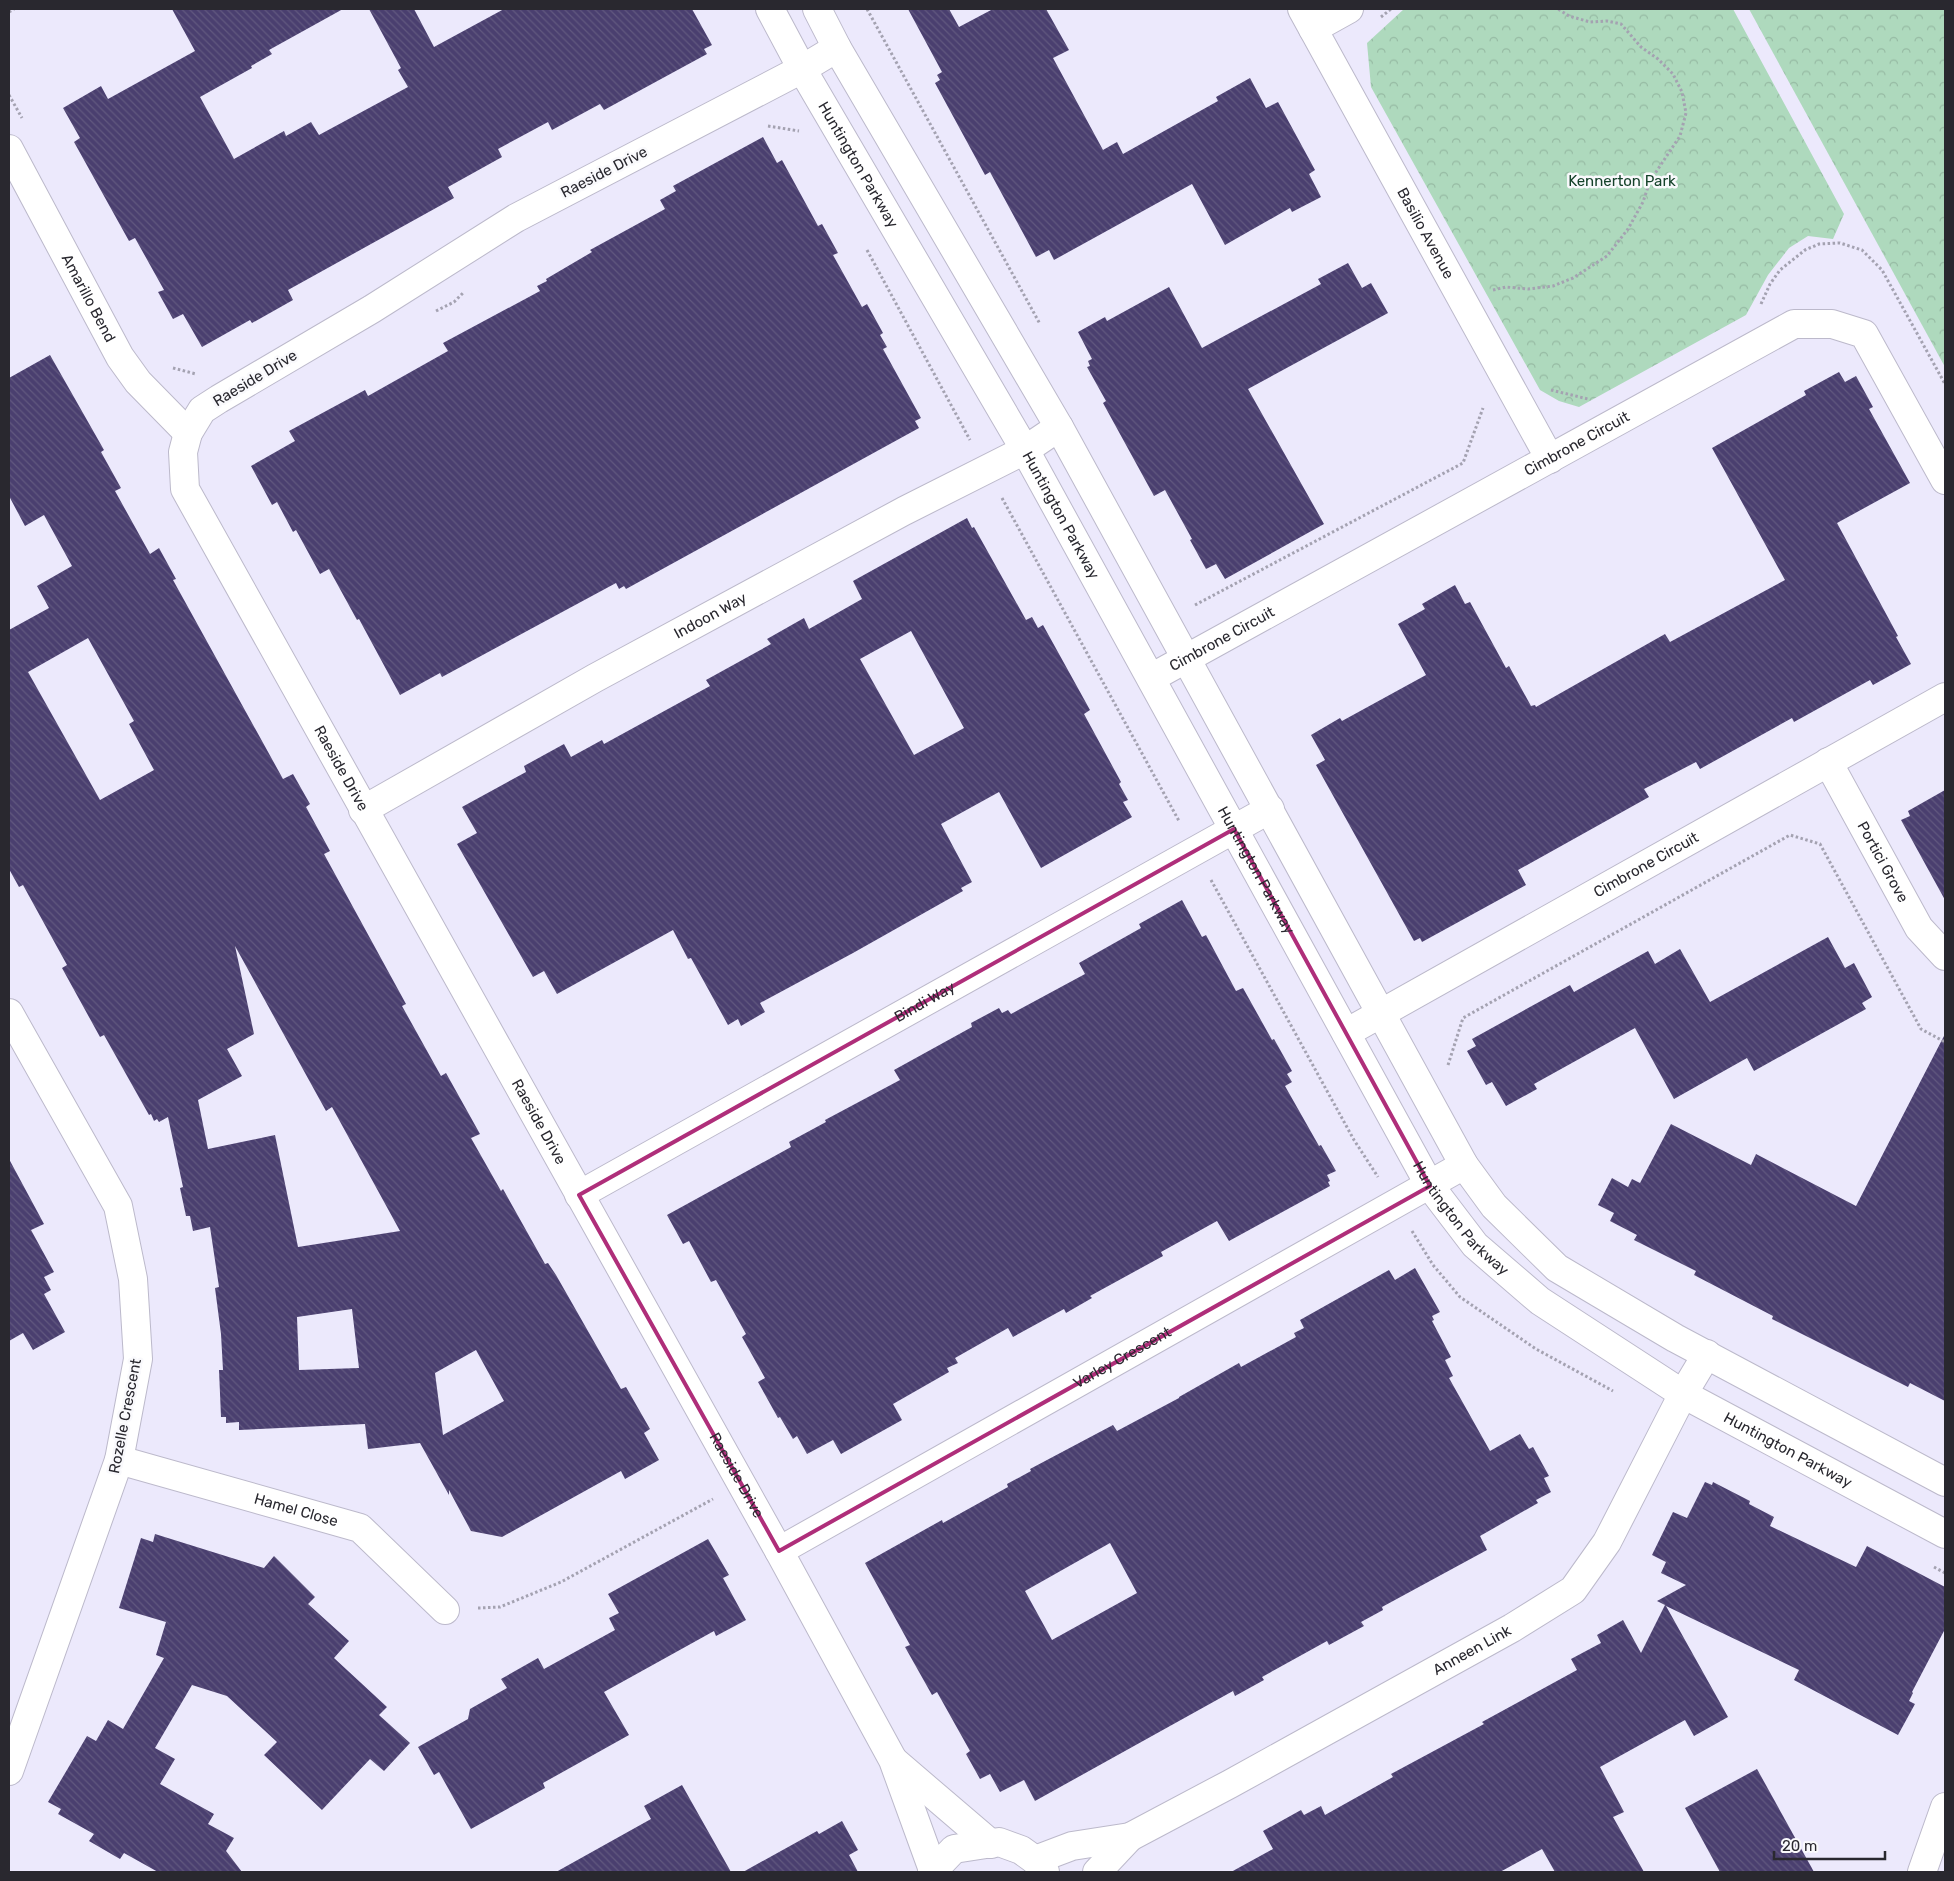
<svg xmlns="http://www.w3.org/2000/svg" width="1954" height="1881" viewBox="0 0 1954 1881" font-family="Rubik,sans-serif">
  <defs>
    <pattern id="forest-crowns" width="20" height="18" patternUnits="userSpaceOnUse" patternTransform="scale(1.25)"><rect width="20" height="18" fill="#aed9bd"/><path d="M2 6a3 3 0 1 1 6 0M12 15a3 3 0 1 1 6 0" fill="none" stroke="#96baa3"/></pattern>
    <pattern id="building-back-hatch" width="6" height="6" patternUnits="userSpaceOnUse" patternTransform="scale(1.25)"><rect width="6" height="6" fill="#4a3f6f"/><path d="M-1 5l2 2M0 0l6 6M5-1l2 2" fill="none" stroke="#61587f"/></pattern>
  </defs>
  <rect width="100%" height="100%" fill="#ece9fc"/>
  <g fill="url(#forest-crowns)">
    <path d="M1404 9H1733L1844 214 1833 239 1808 236 1789 248 1768 275 1746 315 1579 407 1559 401 1540 390 1371 87 1367 43Z"/>
    <path d="M1749 9H1945V367Z"/>
  </g>
  <g fill="url(#building-back-hatch)" fill-rule="evenodd">
    <path d="M172 9H343L269 50 272 54 251 66 252 68 200 97 234 159 284 131 286 136 311 122 319 135 408 87 398 70 401 68 369 9H414L434 47 504 9H692L712 45 704 49 707 54 604 110 600 104 552 130 548 122 498 149 502 157 448 187 454 198 288 290 293 300 252 323 250 320 202 347 183 314 173 319 158 292 164 290 135 238 129 241 74 142 80 138 63 108 101 86 108 99 195 51Z"/>
    <path d="M908 9H949L959 27 993 9H1046L1069 50 1053 58 1103 150 1117 142 1123 154 1218 101 1216 97 1250 78 1266 108 1278 102 1315 170 1309 174 1321 197 1292 212 1290 208 1225 245 1192 184 1054 260 1049 250 1036 257 990 172 985 175 935 83 940 80 937 75 942 72Z"/>
    <path d="M763 137 777 163 782 160 818 226 822 224 838 253 833 255 862 307 867 304 883 333 880 335 887 347 883 349 921 418 915 421 919 428 626 589 624 586 619 589 616 583 442 677 440 673 400 695 359 619 357 620 329 569 320 574 296 530 293 532 277 502 272 505 251 466 295 441 289 431 365 390 368 396 448 351 443 343 540 291 537 286 547 281 546 279 592 252 590 250 665 209 660 200 676 191 673 186Z"/>
    <path d="M1348 263 1362 288 1371 283 1388 313 1248 389 1324 524 1225 579 1216 564 1206 569 1190 540 1192 539 1165 490 1154 496 1103 403 1106 401 1087 367 1090 366 1088 361 1092 359 1078 332 1105 317 1107 321 1169 287 1202 348 1321 284 1318 279Z"/>
    <path d="M50 355 104 450 101 452 121 488 115 491 150 554 159 548 176 579 173 580 283 779 293 774 310 804 306 807 330 851 324 854 406 1004 402 1006 441 1076 446 1073 480 1134 471 1138 501 1191 503 1189 545 1264 548 1263 556 1275 621 1389 626 1387 650 1429 644 1433 659 1460 625 1479 621 1471 502 1537 471 1531 449 1490V1495L420 1443 368 1449 365 1424 239 1430V1422L226 1423V1417H221L219 1370H223L221 1334 215 1288 219 1287 210 1227 193 1231 190 1216H186L180 1188 183 1187 168 1117 159 1122 157 1119 154 1121 151 1114 149 1115 104 1035 100 1037 62 968 67 965 23 885 19 887 9 869V630L49 608 37 586 72 566 44 515 25 526 9 496V378ZM88 638 134 721 129 724 154 770 100 800 28 672ZM235 946 326 1111 332 1107 400 1231 298 1247 275 1135 208 1149 198 1100 242 1076 227 1049 254 1034ZM352 1309 359 1368 299 1370 297 1317ZM476 1350 504 1401 443 1435 435 1373Z"/>
    <path d="M1839 372 1845 382 1856 376 1873 407 1869 409 1910 483 1837 523 1898 636 1896 637 1911 664 1873 685 1870 680 1794 722 1792 718 1700 769 1696 762 1644 789 1649 797 1518 870 1526 885 1422 942 1420 938 1414 941 1316 765 1325 760 1311 735 1340 718 1342 721 1426 675 1398 624 1425 609 1422 604 1455 585 1465 604 1470 602 1506 668 1509 666 1531 706 1535 705 1536 707 1665 634 1670 642 1785 580 1712 448 1806 395 1804 391Z"/>
    <path d="M967 518 972 528 974 527 1026 620 1032 617 1038 628 1043 625 1090 710 1084 714 1121 782 1119 784 1128 800 1123 802 1132 817 1041 868 999 792 941 824 972 882 961 888 963 891 853 953 760 1003 765 1012 741 1026 738 1019 728 1025 691 958 688 959 673 930 557 994 544 971 533 977 457 844 477 833 462 807 526 772 524 766 564 744 571 757 602 740 604 744 710 686 706 680 771 644 767 639 804 618 809 629 862 599 853 581ZM911 631 964 728 914 755 860 659Z"/>
    <path d="M1945 790V900L1901 820 1910 816 1908 811Z"/>
    <path d="M1182 900 1202 937 1206 935 1236 991 1243 988 1272 1040 1274 1039 1292 1071 1287 1074 1292 1082 1285 1086 1319 1146 1321 1145 1336 1171 1327 1175 1330 1181 1328 1182 1330 1186 1229 1241 1217 1221 1161 1252 1163 1256 1090 1296 1092 1298 1066 1313 1064 1309 1013 1337 1008 1328 955 1358 958 1363 947 1368 949 1372 893 1404 902 1420 841 1454 833 1440 807 1454 797 1436 793 1439 780 1417 778 1418 758 1382 765 1378 742 1337 746 1334 716 1280 711 1282 689 1241 683 1244 667 1215 791 1147 789 1142 826 1122 825 1120 900 1080 894 1070 972 1027 971 1023 999 1008 1002 1013 1008 1010 1011 1014 1085 974 1079 963 1141 928 1139 924Z"/>
    <path d="M1828 937 1845 968 1854 963 1872 997 1862 1003 1866 1009 1754 1071 1747 1058 1674 1099 1635 1028 1534 1084 1537 1089 1506 1106 1492 1082 1486 1085 1467 1051 1476 1046 1472 1039 1570 985 1574 992 1648 951 1655 964 1680 949 1710 1002Z"/>
    <path d="M1945 1034V1401L1910 1383 1908 1387 1772 1319 1773 1316 1694 1275 1696 1271 1634 1240 1637 1235 1610 1221 1614 1213 1598 1205 1612 1178 1628 1187 1632 1179 1640 1183 1671 1124 1751 1165 1756 1154 1856 1206Z"/>
    <path d="M9 1159 44 1224 31 1230 54 1272 44 1277 51 1290 44 1294 65 1332 33 1350 23 1333 9 1341Z"/>
    <path d="M1415 1268 1440 1312 1432 1316 1434 1320 1432 1321 1451 1357 1445 1360 1453 1376 1449 1378 1490 1451 1520 1434 1529 1449 1533 1447 1549 1476 1544 1478 1551 1492 1536 1500 1538 1503 1480 1536 1487 1550 1382 1607 1383 1610 1361 1622 1364 1626 1329 1645 1327 1641 1262 1677 1264 1680 1235 1696 1233 1691 1035 1801 1024 1780 1000 1792 990 1774 980 1779 966 1754 970 1751 937 1692 932 1695 905 1647 910 1645 865 1563 942 1520 943 1523 1008 1487 1007 1484 1031 1471 1030 1469 1113 1425 1117 1431 1179 1398V1397L1239 1363 1241 1367 1296 1337 1294 1333 1304 1328 1300 1320 1389 1270 1395 1280ZM1110 1543 1137 1593 1052 1640 1025 1591Z"/>
    <path d="M1705 1482 1712 1485 1713 1482 1750 1501 1749 1504 1774 1517 1770 1526 1856 1567 1867 1546 1945 1587V1629L1912 1692 1913 1693 1909 1701 1915 1704 1898 1735 1794 1680 1799 1670 1666 1606 1728 1717 1694 1736 1685 1720 1600 1767 1624 1812 1613 1817 1644 1872H1555L1542 1849 1500 1872H1231L1273 1849 1263 1831 1301 1810 1304 1815 1321 1806 1325 1815 1393 1777 1391 1774 1484 1724 1482 1722 1577 1670 1571 1659 1601 1643 1597 1635 1623 1620 1641 1653 1665 1605 1657 1601 1686 1585 1661 1573 1666 1562 1652 1555 1673 1512 1687 1518Z"/>
    <path d="M155 1534 264 1568 274 1556 315 1597 308 1604 349 1641 334 1658 387 1707 379 1715 410 1743 384 1771 370 1759 322 1810 264 1755 277 1742 227 1696 192 1685 155 1748 175 1759 160 1784 214 1814 208 1824 234 1838 226 1851 242 1872H158L124 1853 120 1859 89 1841 94 1834 58 1814 61 1809 48 1802 87 1736 96 1741 108 1720 123 1729 164 1658 156 1655 166 1622 119 1608 141 1538 153 1542Z"/>
    <path d="M708 1539 729 1575 723 1578 746 1620 716 1636 714 1631 604 1692 629 1735 543 1783 545 1788 471 1829 439 1772 434 1775 418 1747 468 1719 470 1709 507 1688 501 1679 538 1658 544 1669 615 1630 609 1618 619 1613 608 1594Z"/>
    <path d="M1757 1769 1814 1872H1720L1685 1808Z"/>
    <path d="M682 1785 731 1872H556L651 1819 644 1806Z"/>
    <path d="M842 1821 858 1850 849 1855 858 1872H743L817 1831 819 1834Z"/>
  </g>
  <g fill="none" stroke-linecap="round" stroke-linejoin="round">
    <g stroke="#bcb9cb" stroke-width="30">
      <g id="street">
        <path id="s1" d="M1302 9 1550 459"/>
        <path d="M1313 29 1349 9"/>
        <path id="s2" d="M837 48 802 69 516 218 372 309 219 399 202 410 188 433 183 452 185 489 779 1551 893 1760 933 1870"/>
        <path id="s3" d="M9 149 120 357 138 382 188 433"/>
        <path id="s4" d="M1151 678 1794 324H1832L1864 334 1945 480"/>
        <path id="s5" d="M1828 762 1919 928 1945 956"/>
        <path id="s6" d="M363 810 595 678 904 511 1025 450 1059 427"/>
        <path d="M9 1013 118 1206 133 1279 138 1359 119 1460 9 1771"/>
        <path id="s7" d="M1346 1033 1945 697"/>
        <path id="s8" d="M579 1195 1270 809"/>
        <path id="s9" d="M119 1460 360 1528 445 1610"/>
        <path id="s10" d="M779 1551 1464 1165"/>
        <path d="M894 1761 991 1844"/>
        <path d="M1922 1872 1945 1807"/>
      </g>
    </g>
    <g stroke="#bcb9cb" stroke-width="30">
      <g id="secondary">
        <path id="s11" d="M770 9 802 69 1025 450 1430 1186 1475 1245 1540 1301 1683 1394 1945 1534"/>
        <path d="M817 9 837 48 1059 427 1464 1165 1494 1206 1557 1268 1675 1338 1945 1482"/>
        <path id="s12" d="M1035 1860 1072 1846 1130 1837 1230 1784 1512 1628 1573 1590 1607 1542 1683 1394 1707 1354"/>
        <path d="M932 1872 954 1849 999 1842 1021 1850 1035 1860 1045 1872"/>
        <path d="M1097 1872 1130 1837"/>
      </g>
    </g>
    <g stroke="#a4a2b1" stroke-width="3" stroke-dasharray="2.5 2.5" stroke-linecap="butt">
      <path d="M867 9 1040 324"/>
      <path d="M9 12 14 9"/>
      <path d="M1381 17 1391 9"/>
      <path d="M9 95 22 118"/>
      <path d="M768 126 799 131"/>
      <path d="M867 250 970 440"/>
      <path d="M1493 290 1506 287 1528 289 1553 286 1573 278 1607 256 1628 229 1643 202 1650 181 1680 136 1686 113 1682 92 1673 74 1658 59 1641 47 1621 24 1607 21 1590 22 1569 16 1558 9"/>
      <path d="M1761 304 1770 284 1780 270 1805 250 1819 244 1840 243 1862 250 1882 270 1945 384"/>
      <path d="M436 311 454 302 464 292"/>
      <path d="M173 368 196 374"/>
      <path d="M1551 390 1588 399"/>
      <path d="M1002 498 1179 821"/>
      <path d="M1195 605 1463 463 1483 408"/>
      <path d="M1211 880 1354 1140 1378 1177"/>
      <path d="M1448 1065 1463 1018 1790 835 1820 844 1921 1029 1945 1042"/>
      <path d="M1412 1231 1433 1265 1460 1297 1536 1349 1613 1391"/>
      <path d="M1934 1567 1945 1573"/>
      <path d="M478 1608 500 1607 561 1582 713 1499"/>
    </g>
    <use href="#street" stroke="#fff" stroke-width="28"/>
    <use href="#secondary" stroke="#fff" stroke-width="28"/>
  </g>
  <path fill="none" stroke="#af2e7a" stroke-width="4" stroke-linejoin="round" d="M1234 829 1430 1186 779 1551 579 1195Z"/>
  <g text-anchor="middle" dominant-baseline="central" stroke-width="5" stroke-linejoin="round" paint-order="stroke">
    <g font-size="15" fill="#29282f" stroke="#f9f9fc">
      <text stroke="none"><textPath href="#s11" startOffset="179">Huntington Parkway</textPath></text>
      <text transform="translate(604 172) rotate(-27)">Raeside Drive</text>
      <text stroke="none"><textPath href="#s1" startOffset="256">Basilio Avenue</textPath></text>
      <text stroke="none"><textPath href="#s3" startOffset="169">Amarillo Bend</textPath></text>
      <text transform="translate(255 378) rotate(-31)">Raeside Drive</text>
      <text stroke="none"><textPath href="#s4" startOffset="486">Cimbrone Circuit</textPath></text>
      <text stroke="none"><textPath href="#s11" startOffset="584">Huntington Parkway</textPath></text>
      <text stroke="none"><textPath href="#s6" startOffset="398">Indoon Way</textPath></text>
      <text stroke="none"><textPath href="#s4" startOffset="81">Cimbrone Circuit</textPath></text>
      <text stroke="none"><textPath href="#s2" startOffset="1135">Raeside Drive</textPath></text>
      <text stroke="none"><textPath href="#s5" startOffset="114">Portici Grove</textPath></text>
      <text stroke="none"><textPath href="#s7" startOffset="344">Cimbrone Circuit</textPath></text>
      <text stroke="none"><textPath href="#s11" startOffset="989">Huntington Parkway</textPath></text>
      <text stroke="none"><textPath href="#s8" startOffset="396">Bindi Way</textPath></text>
      <text stroke="none"><textPath href="#s2" startOffset="1540">Raeside Drive</textPath></text>
      <text stroke="none"><textPath href="#s11" startOffset="1394">Huntington Parkway</textPath></text>
      <text stroke="none"><textPath href="#s10" startOffset="394">Varley Crescent</textPath></text>
      <text transform="translate(125 1416) rotate(-79)">Rozelle Crescent</text>
      <text stroke="none"><textPath href="#s11" startOffset="1799">Huntington Parkway</textPath></text>
      <text stroke="none"><textPath href="#s2" startOffset="1945">Raeside Drive</textPath></text>
      <text stroke="none"><textPath href="#s9" startOffset="184">Hamel Close</textPath></text>
      <text stroke="none"><textPath href="#s12" startOffset="488">Anneen Link</textPath></text>
    </g>
    <g font-size="15" fill="#15422a" stroke="#f9f9fc">
      <text x="1622" y="181">Kennerton Park</text>
    </g>
  </g>
  <rect width="1954" height="1881" fill="none" stroke="#29282f" stroke-width="20"/>
  <path d="M1774 1851v8h111v-8" fill="none" stroke="#29282f" stroke-width="2.5"/>
  <text x="1782" y="1851" font-size="15" fill="#29282f" stroke="#f9f9fc" stroke-width="4" paint-order="stroke">20 m</text>
</svg>
